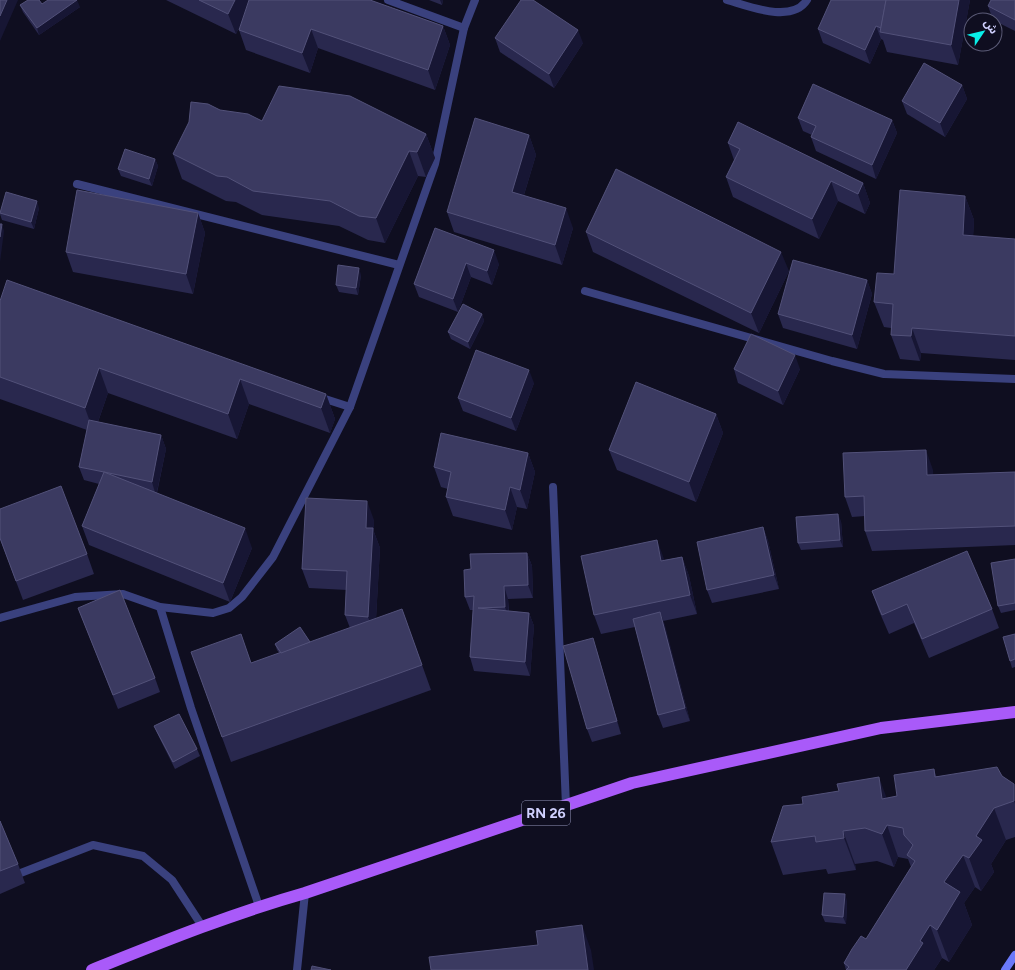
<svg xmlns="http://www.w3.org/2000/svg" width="1015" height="970" viewBox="0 0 1015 970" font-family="Figtree,'Noto Sans Arabic',sans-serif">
  <rect width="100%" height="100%" fill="#0f0e20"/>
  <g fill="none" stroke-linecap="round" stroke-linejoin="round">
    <g stroke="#3a417e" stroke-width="8">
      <path d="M0 881 93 845 143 856 172 880 202 926"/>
      <path d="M297 970 305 893"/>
    </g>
    <g stroke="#3a417e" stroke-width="8">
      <path d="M388 0 464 28"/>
      <path d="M727 0C748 6 792 24 807 0"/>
      <path d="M77 184 399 265"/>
      <path d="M585 291 832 361 884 374 1015 379"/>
      <path d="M319 397 350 407"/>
      <path d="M553 487 566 806"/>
      <path d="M160 607 191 708 259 906"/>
      <path d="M0 618 75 597 123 594 160 607 213 613 229 608 242 597 273 557 350 407 435 164 464 28 475 0"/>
    </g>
    <path stroke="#6a79fa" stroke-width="8" d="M1005 970 1015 955"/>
    <path stroke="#a95af9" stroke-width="12" d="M92 970C162 942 231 914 305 893L632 783 881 728 1015 712"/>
  </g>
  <g fill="#29284e">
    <path d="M166 0H370L443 26 450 45 435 90 318 48 310 73 246 50 239 30 243 19 236 34Z"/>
    <path d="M429 0H443L442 5Z"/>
    <path d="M970 0 958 65 887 52 883 40 881 39 870 64 823 43 818 29Z"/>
    <path d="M1015 0V31L995 21V20H993L988 6Z"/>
    <path d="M42 4 80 7 39 35 23 12 20 5Z"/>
    <path d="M495 38 583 43 554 88 500 52Z"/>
    <path d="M962 85 967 99 945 137 907 114 902 101Z"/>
    <path d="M220 110 262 121 426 134 435 158 426 177 418 176 385 243 368 240 339 226 262 215 236 202 226 201 182 179 173 154Z"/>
    <path d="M798 118 892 120 897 133 876 179 816 151 811 137 812 135 803 131Z"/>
    <path d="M529 135 536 155 524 195 573 228 562 265 454 232 447 212Z"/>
    <path d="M728 143 863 183 870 203 865 214 838 201 819 239 733 197 726 177 734 160Z"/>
    <path d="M155 159 158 166 152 186 121 176 118 169Z"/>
    <path d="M965 196 974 220 973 236 1015 239V360L921 353 920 361 900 359 891 335V328L884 327 874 302 894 274Z"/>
    <path d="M39 208 34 229 2 220 0 214V212Z"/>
    <path d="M198 213 205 233 193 294 73 272 66 252Z"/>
    <path d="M435 228 499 264 492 285 471 277 458 312 419 297 414 284Z"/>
    <path d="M586 232 789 271 759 333 593 252Z"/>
    <path d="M361 275 358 295 339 292 336 285Z"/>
    <path d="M867 280 872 294 857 349 783 328 778 314Z"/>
    <path d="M0 301 326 394 335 419 330 433 249 404 237 439 108 393 98 422 161 435 166 449 157 493 252 548 230 602 89 545 82 526 99 484 84 480 79 467 87 430 0 399Z"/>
    <path d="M482 314 484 321 470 349 451 339 448 332Z"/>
    <path d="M734 369H800L783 405 738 383Z"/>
    <path d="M534 383 516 431 463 411 458 398Z"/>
    <path d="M716 414 723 433 696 502 617 470 609 450Z"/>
    <path d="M528 453 535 472 527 509 517 507 512 530 453 516 446 497 448 489 441 487 434 467Z"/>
    <path d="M933 470V475L1015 472V545L872 551 865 531V516L852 517 845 497Z"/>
    <path d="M0 509 87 554 94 574 23 600 0 539Z"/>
    <path d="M374 520V532L380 548 376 619 402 609 431 690 231 762 191 652 251 663 279 653 277 650 275 644 310 642 350 628 345 615 347 590 309 588 302 569Z"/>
    <path d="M841 521 843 547 801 550 798 543Z"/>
    <path d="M763 527 768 541 779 589 712 603 707 590Z"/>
    <path d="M527 553 532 566 533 598 508 599 509 611 529 613 534 626 530 676 474 671 470 657 473 610H470L465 597 471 569Z"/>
    <path d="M682 557 689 576 697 614 663 621 690 721 663 728 658 715 635 627 601 634 594 615 664 560Z"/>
    <path d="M1015 559V610L1001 613 998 606Z"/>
    <path d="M872 591 992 609 999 628 929 658 914 623 889 634 879 611Z"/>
    <path d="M78 608 155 678 160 692 118 709Z"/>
    <path d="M1015 634V667L1012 668 1010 661Z"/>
    <path d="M597 651 621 734 592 742 587 729Z"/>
    <path d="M154 726 197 749 200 756 175 769 157 733Z"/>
    <path d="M934 769 936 776H1002L1015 787V837L1006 840 991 864 994 872 981 891 975 887 964 903 972 925 949 962 942 958 934 970H846L844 963 866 939 911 867 908 859 898 857 894 867 877 861 855 864 856 870 828 874 826 869 783 875 771 842 887 798 897 796Z"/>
    <path d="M0 821 18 864 25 883 0 894Z"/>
    <path d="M847 901 846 924 825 922 822 915Z"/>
  </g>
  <g fill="#171634">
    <path d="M7 0H18L0 41V16Z"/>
    <path d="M77 0 80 7 39 35 37 28Z"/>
    <path d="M235 0H252L236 34 228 14Z"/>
    <path d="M440 0H443L442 5Z"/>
    <path d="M959 0H970L958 65 951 45Z"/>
    <path d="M443 26 450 45 435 90 428 70Z"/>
    <path d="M876 26 881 39 870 64 865 50Z"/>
    <path d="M311 29 318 48 310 73 302 53Z"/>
    <path d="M578 30 583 43 554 88 549 74Z"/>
    <path d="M962 85 967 99 945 137 940 123Z"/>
    <path d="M892 120 897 133 876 179 872 165Z"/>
    <path d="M426 134 435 158 426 177 417 152Z"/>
    <path d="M529 135 536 155 519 211 512 192Z"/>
    <path d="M409 151 418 176 385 243 376 218Z"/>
    <path d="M155 159 158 166 152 186 149 179Z"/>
    <path d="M831 181 838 201 819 239 812 219Z"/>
    <path d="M863 183 870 203 865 214 858 194Z"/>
    <path d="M965 196 974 220 972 260 963 235Z"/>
    <path d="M37 201 39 208 34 229 31 222Z"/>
    <path d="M566 208 573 228 562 265 555 245Z"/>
    <path d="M198 213 205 233 193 294 186 274Z"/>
    <path d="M2 224 4 231 0 262V237Z"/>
    <path d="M494 250 499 264 492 285 487 271Z"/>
    <path d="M781 252 789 271 759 333 751 313Z"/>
    <path d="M466 263 471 277 458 312 453 299Z"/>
    <path d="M359 268 361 275 358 295 356 288Z"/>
    <path d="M867 280 872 294 857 349 852 335Z"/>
    <path d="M482 314 484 321 470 349 468 342Z"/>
    <path d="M912 328 921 353 920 361 911 336Z"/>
    <path d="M795 355 800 369 783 405 778 391Z"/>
    <path d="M99 368 108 393 94 433 85 408Z"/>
    <path d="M529 370 534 383 516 431 511 418Z"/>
    <path d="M240 379 249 404 237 439 228 414Z"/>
    <path d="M326 394 335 419 330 433 321 408Z"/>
    <path d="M716 414 723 433 696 502 689 482Z"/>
    <path d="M161 435 166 449 156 496 152 482Z"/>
    <path d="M926 450 933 470 934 495 927 475Z"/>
    <path d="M528 453 535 472 527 509 520 490Z"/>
    <path d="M510 487 517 507 512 530 505 510Z"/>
    <path d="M367 501 374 520V532L380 548 375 636 368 617 366 528Z"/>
    <path d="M838 514 841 521 843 547 840 540Z"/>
    <path d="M763 527 768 541 779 589 774 575Z"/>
    <path d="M245 528 252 548 230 602 223 583Z"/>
    <path d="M657 540 664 559 668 581 661 561Z"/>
    <path d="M527 553 532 566 533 598 528 585Z"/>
    <path d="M682 557 689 576 697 614 690 595Z"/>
    <path d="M504 586 508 599 509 620 505 607Z"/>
    <path d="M660 612 665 625 690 721 685 708Z"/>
    <path d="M529 613 534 626 530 676 525 662Z"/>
    <path d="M593 638 597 651 621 734 617 721Z"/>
    <path d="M879 777 891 810 882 799Z"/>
    <path d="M1014 784 1015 787V804L1014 801Z"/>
    <path d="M994 808 1006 840 991 864 994 872 981 891 969 858 976 836Z"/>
    <path d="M887 825 898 857 894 867 882 834Z"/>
    <path d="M843 831 855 864 856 870 844 838Z"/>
    <path d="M963 855 975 887 964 903 972 925 949 962 937 930 944 882Z"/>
    <path d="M845 894 847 901 846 924 843 917Z"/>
    <path d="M582 925 591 950 594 970H588Z"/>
    <path d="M930 925 942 958 934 970H906L920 941Z"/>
  </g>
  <g fill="#3b3a61" stroke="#525179">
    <path d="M0 0H7L0 16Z"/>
    <path d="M28 0H39L42 4 48 0H77L37 28 20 5Z"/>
    <path d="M199 0H235L228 14Z"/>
    <path d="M249 0H370L443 26 428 70 311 29 302 53 239 30Z"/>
    <path d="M521 0H533L578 30 549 74 495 38Z"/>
    <path d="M831 0H886L881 28 876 26 865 50 818 29Z"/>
    <path d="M886 0H959L951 45 880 32Z"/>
    <path d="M991 0H1015V20L988 6Z"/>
    <path d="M924 63 962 85 940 123 902 101Z"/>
    <path d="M813 84 892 120 872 165 811 137 816 126 798 118Z"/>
    <path d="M279 86 350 96 426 134 417 152 409 151 376 218 359 216 330 201 253 191 227 177 217 176 173 154 189 122 191 102 208 104 220 110 248 114 262 121Z"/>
    <path d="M475 118 529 135 512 192 566 208 555 245 447 212Z"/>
    <path d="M738 122 863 183 858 194 831 181 812 219 726 177 740 149 728 143Z"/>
    <path d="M125 149 155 159 149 179 118 169Z"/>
    <path d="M616 169 781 252 751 313 586 232Z"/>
    <path d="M77 190 198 213 186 274 66 252Z"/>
    <path d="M900 190 965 196 963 235 1015 239V336L912 328 911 336 891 335 893 304 874 302 877 273 894 274Z"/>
    <path d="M6 192 37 201 31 222 0 213Z"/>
    <path d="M0 224H2L0 237Z"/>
    <path d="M435 228 494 250 487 271 466 263 453 299 414 284Z"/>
    <path d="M793 260 867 280 852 335 778 314Z"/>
    <path d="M338 265 359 268 356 288 336 285Z"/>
    <path d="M7 280 326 394 321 408 240 379 228 414 99 368 85 408 0 377V301Z"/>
    <path d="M463 304 482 314 468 342 448 332Z"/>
    <path d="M751 334 795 355 778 391 734 369Z"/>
    <path d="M476 350 529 370 511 418 458 398Z"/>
    <path d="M636 382 716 414 689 482 609 450Z"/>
    <path d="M89 420 161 435 152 482 104 472 79 467Z"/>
    <path d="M441 433 528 453 520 490 510 487 505 510 446 497 451 472 434 467Z"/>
    <path d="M926 450 927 475 1015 472V526L865 531 864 496 845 497 843 453Z"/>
    <path d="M104 472 245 528 223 583 82 526Z"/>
    <path d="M61 486 87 554 16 581 0 538V509Z"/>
    <path d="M306 498 367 501 366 528H373L368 617 345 615 347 571 302 569Z"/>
    <path d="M838 514 840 540 798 543 796 517Z"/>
    <path d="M763 527 774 575 707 590 697 542Z"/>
    <path d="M657 540 661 561 682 557 690 595 594 615 581 556Z"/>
    <path d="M967 551 992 609 922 639 907 604 882 615 872 591Z"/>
    <path d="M527 553 528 585 504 586 505 607 478 608 529 613 525 662 470 657 474 596 465 597 464 570 471 569 470 554Z"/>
    <path d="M1015 559V603L998 606 991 563Z"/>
    <path d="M120 590 155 678 113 695 78 608Z"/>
    <path d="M402 609 422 665 222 737 191 652 241 634 251 663Z"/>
    <path d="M660 612 685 708 658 715 633 619Z"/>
    <path d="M300 627 310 642 281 653 275 644Z"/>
    <path d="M1015 634V659L1010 661 1003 637Z"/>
    <path d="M593 638 617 721 587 729 563 646Z"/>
    <path d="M179 714 197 749 173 762 154 726Z"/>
    <path d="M997 767 1002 776 1014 784V801L994 808 976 836 982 840 969 858 963 855 944 882 960 892 937 930 930 925 920 941 923 943 906 970H846L849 967 844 963 852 949 861 936 866 939 915 861 907 855 913 845 904 835 903 828 887 825 882 834 865 828 843 831 844 838 816 842 815 836 771 842 783 806 803 804 802 797 839 791 837 784 879 777 882 799 897 796 894 775 934 769 935 777Z"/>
    <path d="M0 821 18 864 0 871Z"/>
    <path d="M824 893 845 894 843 917 822 915Z"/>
    <path d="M582 925 588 970H431L429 957 538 945 536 931Z"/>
    <path d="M312 966 331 970H311Z"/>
  </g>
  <g text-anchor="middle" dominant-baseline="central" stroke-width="3.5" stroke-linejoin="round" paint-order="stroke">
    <rect fill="#0f0e20" stroke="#9596bb" stroke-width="1" x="522" y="801" width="48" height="24" rx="3"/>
    <g font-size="14" font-weight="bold" fill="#cfd0fd">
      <text x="546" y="813">RN 26</text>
    </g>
  </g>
  <g transform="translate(983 32) rotate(55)"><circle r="19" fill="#0f0e20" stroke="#5c5c78"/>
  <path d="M0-3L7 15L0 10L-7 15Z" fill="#09efe9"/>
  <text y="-6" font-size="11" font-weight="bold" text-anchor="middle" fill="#cfd0fd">ش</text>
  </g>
</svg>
